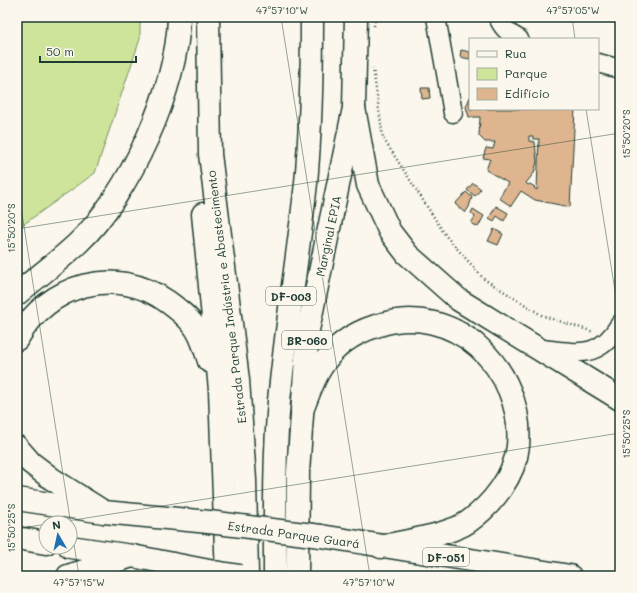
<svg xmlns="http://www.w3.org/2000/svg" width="637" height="593" viewBox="0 0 637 593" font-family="Mali,sans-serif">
  <rect width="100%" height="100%" fill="#fbf7ec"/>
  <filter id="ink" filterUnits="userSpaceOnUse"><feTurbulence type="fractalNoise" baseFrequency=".025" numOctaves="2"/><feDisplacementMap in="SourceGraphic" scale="8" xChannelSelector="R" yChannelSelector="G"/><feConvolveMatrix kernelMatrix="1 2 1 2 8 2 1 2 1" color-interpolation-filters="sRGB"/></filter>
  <g filter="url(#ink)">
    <path fill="#cde49a" stroke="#769067" d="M17 17H140V39L95 173 17 229Z"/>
    <g fill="#deb58f" stroke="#1f3d34" fill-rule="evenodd">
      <path d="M461 50 470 52V59L460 57Z"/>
      <path d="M421 88H429L430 98 422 99Z"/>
      <path d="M470 97V109H575L570 207 535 200 521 191 511 206 499 198 508 183 486 170 490 159 483 158 486 148 493 149 495 142H485L479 136 480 117H469L466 107ZM529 136H533V139H539L537 190 534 188 535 187 530 184 528 185 526 183 534 173 537 162 535 142 529 141Z"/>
      <path d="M473 183 481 189 475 196 467 190Z"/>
      <path d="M466 192 472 197 469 207 465 213 455 204Z"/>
      <path d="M496 206 508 213 504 221 497 216 494 221 489 218Z"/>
      <path d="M473 209 484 216 478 227 471 223 475 217 471 213Z"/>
      <path d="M494 229 503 234 498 245 488 241Z"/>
    </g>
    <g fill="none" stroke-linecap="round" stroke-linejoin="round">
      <g stroke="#1f3d34" stroke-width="21">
        <g id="minor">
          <path d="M436 17 453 113"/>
          <path d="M498 17C502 28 509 34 519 39"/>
          <path d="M598 63 620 69"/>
          <path d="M540 349C577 352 598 361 620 324"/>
        </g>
      </g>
      <g stroke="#1f3d34" stroke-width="25">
        <g id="major">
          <path d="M17 499 104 512"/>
          <path d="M17 538 46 543"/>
          <path d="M70 547 132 556"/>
          <path d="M297 576 298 472 308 330 354 108 356 17"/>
        </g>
      </g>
      <g stroke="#1f3d34" stroke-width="25">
        <g id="highway">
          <path d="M208 17 210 154 238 380 245 480 247 576"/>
          <path d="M354 108 368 185 390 232 407 254 459 300 620 399"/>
          <path d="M203 214 220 390 227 576"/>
          <path d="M17 294C37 277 59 261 78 243 129 195 178 87 179 17"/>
          <path d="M17 339C48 284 115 264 168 302 179 310 192 320 198 332 203 341 206 352 209 361"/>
          <path d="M302 410C308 396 313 379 322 366 334 346 354 333 376 326 453 299 525 369 518 446 515 476 492 505 468 522 449 535 404 541 381 547"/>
          <path d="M17 447 31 463 52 479 104 512 209 522"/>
          <path d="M321 536 570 576"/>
          <path d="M68 576 132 556 214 572"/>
          <path d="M275 576C275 518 274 459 279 401 286 328 298 256 306 183 311 128 312 72 312 17"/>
        </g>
      </g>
      <g stroke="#1f3d34" stroke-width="2.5" stroke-dasharray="1 3" stroke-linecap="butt">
        <path d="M374 26 375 17"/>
        <path d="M373 68 383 138 446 236 484 279 543 316 594 332"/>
      </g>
      <use href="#minor" stroke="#fbf7ec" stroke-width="18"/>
      <use href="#major" stroke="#fbf7ec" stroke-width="22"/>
      <use href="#highway" stroke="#fbf7ec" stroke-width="22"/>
      <g stroke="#1f3d34" stroke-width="25" stroke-linecap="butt">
        <g id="highway-bridge">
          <path d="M209 522 321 536"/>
          <path d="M214 572 240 576"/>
        </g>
      </g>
      <use href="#highway-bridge" stroke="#fbf7ec" stroke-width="22"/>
    </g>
  </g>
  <path fill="none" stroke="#1f3d34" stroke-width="1" stroke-opacity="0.45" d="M281 17 370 576M572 17 575 39M586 109 620 322M17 182 79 576M17 229 620 133M55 523 620 433M17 529 46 524"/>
  <g text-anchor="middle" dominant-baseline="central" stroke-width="3" stroke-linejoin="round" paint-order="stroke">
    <g fill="#fbf7ec" stroke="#61756b" stroke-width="1">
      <rect x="266" y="287" width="50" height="18" rx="3"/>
      <rect x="282" y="331" width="50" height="18" rx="3"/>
      <rect x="423" y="548" width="46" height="18" rx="3"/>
    </g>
    <g font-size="11" font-weight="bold" fill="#1f3d34">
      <text x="291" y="296">DF-003</text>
      <text x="307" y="340">BR-060</text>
      <text x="446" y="557">DF-051</text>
    </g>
    <g font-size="12" fill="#1f3d34" stroke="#fbf7ec">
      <text transform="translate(328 236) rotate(-78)">Marginal EPIA</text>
      <text transform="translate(226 297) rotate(-97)">Estrada Parque Indústria e Abastecimento</text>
      <text transform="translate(294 534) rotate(8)">Estrada Parque Guará</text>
    </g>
  </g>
  <rect width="637" height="593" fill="none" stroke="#fbf7ec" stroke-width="44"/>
  <rect x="469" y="38" width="130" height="72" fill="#fbf7ec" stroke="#a3ada2"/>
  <rect x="477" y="51" width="20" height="6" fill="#fbf7ec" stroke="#a3ada2"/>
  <text x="505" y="58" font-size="12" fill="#1f3d34">Rua</text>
  <rect x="477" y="68" width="20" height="12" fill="#cde49a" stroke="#a3ada2"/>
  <text x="505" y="78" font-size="12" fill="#1f3d34">Parque</text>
  <rect x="477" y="88" width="20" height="12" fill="#deb58f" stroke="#a3ada2"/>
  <text x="505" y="98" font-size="12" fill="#1f3d34">Edifício</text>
  <g transform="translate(58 535) rotate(351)"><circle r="19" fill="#fbf7ec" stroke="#a3ada2"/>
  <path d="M0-3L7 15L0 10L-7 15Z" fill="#1f6fb2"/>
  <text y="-6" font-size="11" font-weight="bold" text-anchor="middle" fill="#1f3d34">N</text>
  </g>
  <path d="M40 56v6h96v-6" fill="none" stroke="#1f3d34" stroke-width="2"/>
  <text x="46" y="56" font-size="12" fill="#1f3d34" stroke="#fbf7ec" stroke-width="3" paint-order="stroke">50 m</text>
  <rect x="22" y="22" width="593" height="549" fill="none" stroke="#1f3d34" stroke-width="1.5"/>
  <g font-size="10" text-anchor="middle" fill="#1f3d34">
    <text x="282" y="14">47°57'10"W</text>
    <text x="573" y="14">47°57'05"W</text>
    <text transform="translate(626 134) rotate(-90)" y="4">15°50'20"S</text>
    <text transform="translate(11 228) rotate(-90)" y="4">15°50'20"S</text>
    <text transform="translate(626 434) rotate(-90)" y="4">15°50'25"S</text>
    <text transform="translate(11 528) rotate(-90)" y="4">15°50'25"S</text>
    <text x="79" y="586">47°57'15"W</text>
    <text x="369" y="586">47°57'10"W</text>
  </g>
</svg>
